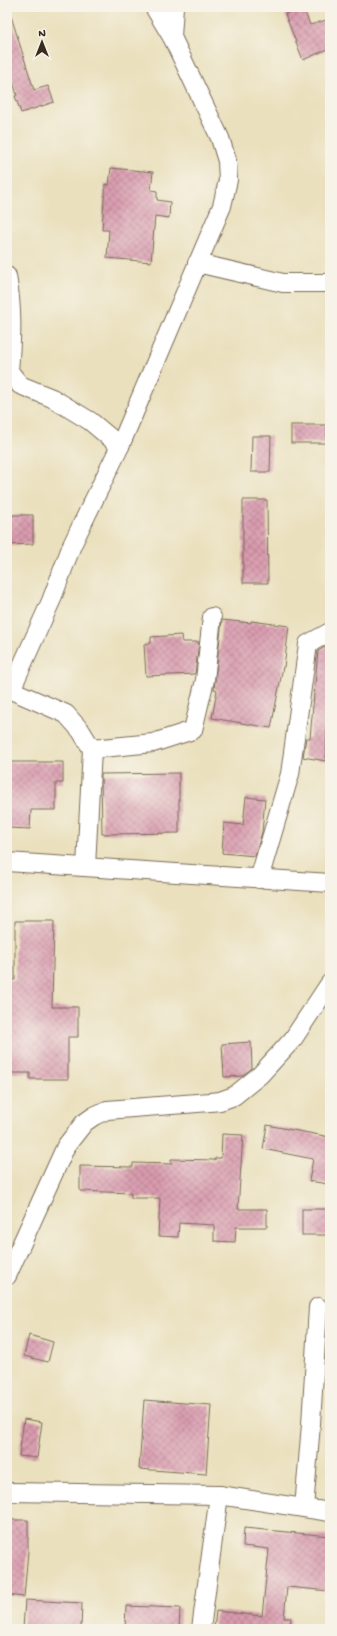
<svg xmlns="http://www.w3.org/2000/svg" width="337" height="1636" viewBox="0 0 337 1636" font-family="'Gochi Hand',sans-serif">
  <defs>
    <pattern id="building-cross-hatch" width="8" height="8" patternUnits="userSpaceOnUse"><rect width="8" height="8" fill="#d99baf"/><path d="M0 0l8 8M0 8l8-8" fill="none" stroke="#b17f8e"/></pattern>
  </defs>
  <rect width="100%" height="100%" fill="#f7f3e8"/>
  <filter id="ink" filterUnits="userSpaceOnUse"><feTurbulence type="fractalNoise" baseFrequency=".025" numOctaves="2"/><feDisplacementMap in="SourceGraphic" scale="8" xChannelSelector="R" yChannelSelector="G"/><feConvolveMatrix kernelMatrix="1 2 1 2 8 2 1 2 1" color-interpolation-filters="sRGB"/></filter>
  <filter id="wash" filterUnits="userSpaceOnUse"><feTurbulence type="fractalNoise" baseFrequency=".012" numOctaves="4" result="noise"/><feDisplacementMap in="SourceGraphic" scale="16" xChannelSelector="R" yChannelSelector="G"/><feGaussianBlur stdDeviation="0.9" result="paint"/><feColorMatrix in="noise" values="0 0 0 0 0 0 0 0 0 0 0 0 0 0 0 0 0 1.4 0 .05"/><feComposite in="paint" operator="in"/></filter>
  <g filter="url(#wash)">
    <rect width="100%" height="100%" fill="#eae0bd"/>
    <g id="blocks">
      <g fill="url(#building-cross-hatch)">
        <path d="M303 7 310 25 330 19V48L303 60 285 14Z"/>
        <path d="M10 13 34 90 48 86 54 102 21 113 15 96 17 95 7 62V14Z"/>
        <path d="M111 168 153 172 151 190 157 191V200L170 202 169 218 155 216 151 262 107 258 109 230H102L105 184 109 185Z"/>
        <rect x="291" y="425" width="36" height="18"/>
        <path d="M252 436H271L270 472H251Z"/>
        <path d="M243 500H267L268 583H243Z"/>
        <path d="M7 515H33V544L7 545Z"/>
        <path d="M222 620 251 623V621L289 626 284 667H283L271 728 212 718 217 690 214 689Z"/>
        <path d="M181 635 182 642H199L195 674 146 676 144 644 151 643V637Z"/>
        <path d="M330 644V730H327L326 761 303 757 306 738H310L318 651Z"/>
        <path d="M7 762H63V783H56V810H31L30 829 7 828Z"/>
        <path d="M179 773V833L102 834 101 774Z"/>
        <path d="M246 797 265 799 262 832 255 856 222 853 224 823 243 825Z"/>
        <path d="M15 921H54L52 1007H78V1037H68V1079H30V1073H7V980H15Z"/>
        <path d="M251 1042 252 1068 242 1076 224 1077 222 1044Z"/>
        <path d="M267 1125 330 1137V1172L328 1184 309 1181 313 1159 263 1149Z"/>
        <path d="M222 1134 243 1135 238 1209H267V1227H236L235 1242 214 1241V1225L179 1223 178 1237 158 1236 160 1198H131V1193L80 1191V1166L133 1167V1163L171 1164V1159L215 1160V1158H221Z"/>
        <rect x="302" y="1209" width="28" height="26"/>
        <path d="M29 1335 53 1342 48 1362 24 1356Z"/>
        <path d="M144 1400 211 1405 206 1474 139 1469Z"/>
        <path d="M24 1419 42 1422 37 1458 19 1456Z"/>
        <path d="M7 1520H28V1551L24 1597 7 1595Z"/>
        <path d="M244 1528 330 1536V1591L287 1587 284 1618H291L290 1629H214L216 1611 262 1616 269 1549 243 1546Z"/>
        <path d="M25 1600 82 1603 81 1629H23Z"/>
        <path d="M126 1606 180 1608 179 1629H125Z"/>
      </g>
    </g>
  </g>
  <g filter="url(#ink)">
    <use href="#blocks" fill-opacity="0" stroke="#786a56" stroke-width="1"/>
    <g fill="none" stroke-linecap="round" stroke-linejoin="round">
      <g stroke="#786a56" stroke-width="20">
        <g id="minor">
          <path d="M172 37 174 7"/>
          <path d="M197 263 283 283H330"/>
          <path d="M7 276C13 310 12 336 9 371L20 385 52 398 90 421 120 446"/>
          <path d="M7 690H11L51 601 72 545 120 446 222 206 228 180 227 161 220 138 172 37 154 7"/>
          <path d="M11 690 66 714 81 731 92 749 86 867"/>
          <path d="M92 749 153 743 193 730 205 680 212 617"/>
          <path d="M7 862 330 883"/>
          <path d="M259 879 290 774 308 644 330 632"/>
          <path d="M7 1276 66 1146 84 1123 94 1116 107 1110 210 1102 220 1101 234 1096 260 1075 293 1039 330 983"/>
          <path d="M7 1492 219 1495 330 1512"/>
          <path d="M304 1508 311 1424 318 1307"/>
          <path d="M201 1629 219 1495"/>
        </g>
      </g>
      <use href="#minor" stroke="#fff" stroke-width="18"/>
    </g>
  </g>
  <rect width="337" height="1636" fill="none" stroke="#f7f3e8" stroke-width="24"/>
  <g transform="translate(42 42)" stroke="#f7f3e8" stroke-width="3" paint-order="stroke">
  <path d="M0-3L7 15L0 10L-7 15Z" fill="#3b2a1e"/>
  <text y="-6" font-size="11" font-weight="bold" text-anchor="middle" fill="#3b2a1e">N</text>
  </g>
</svg>
